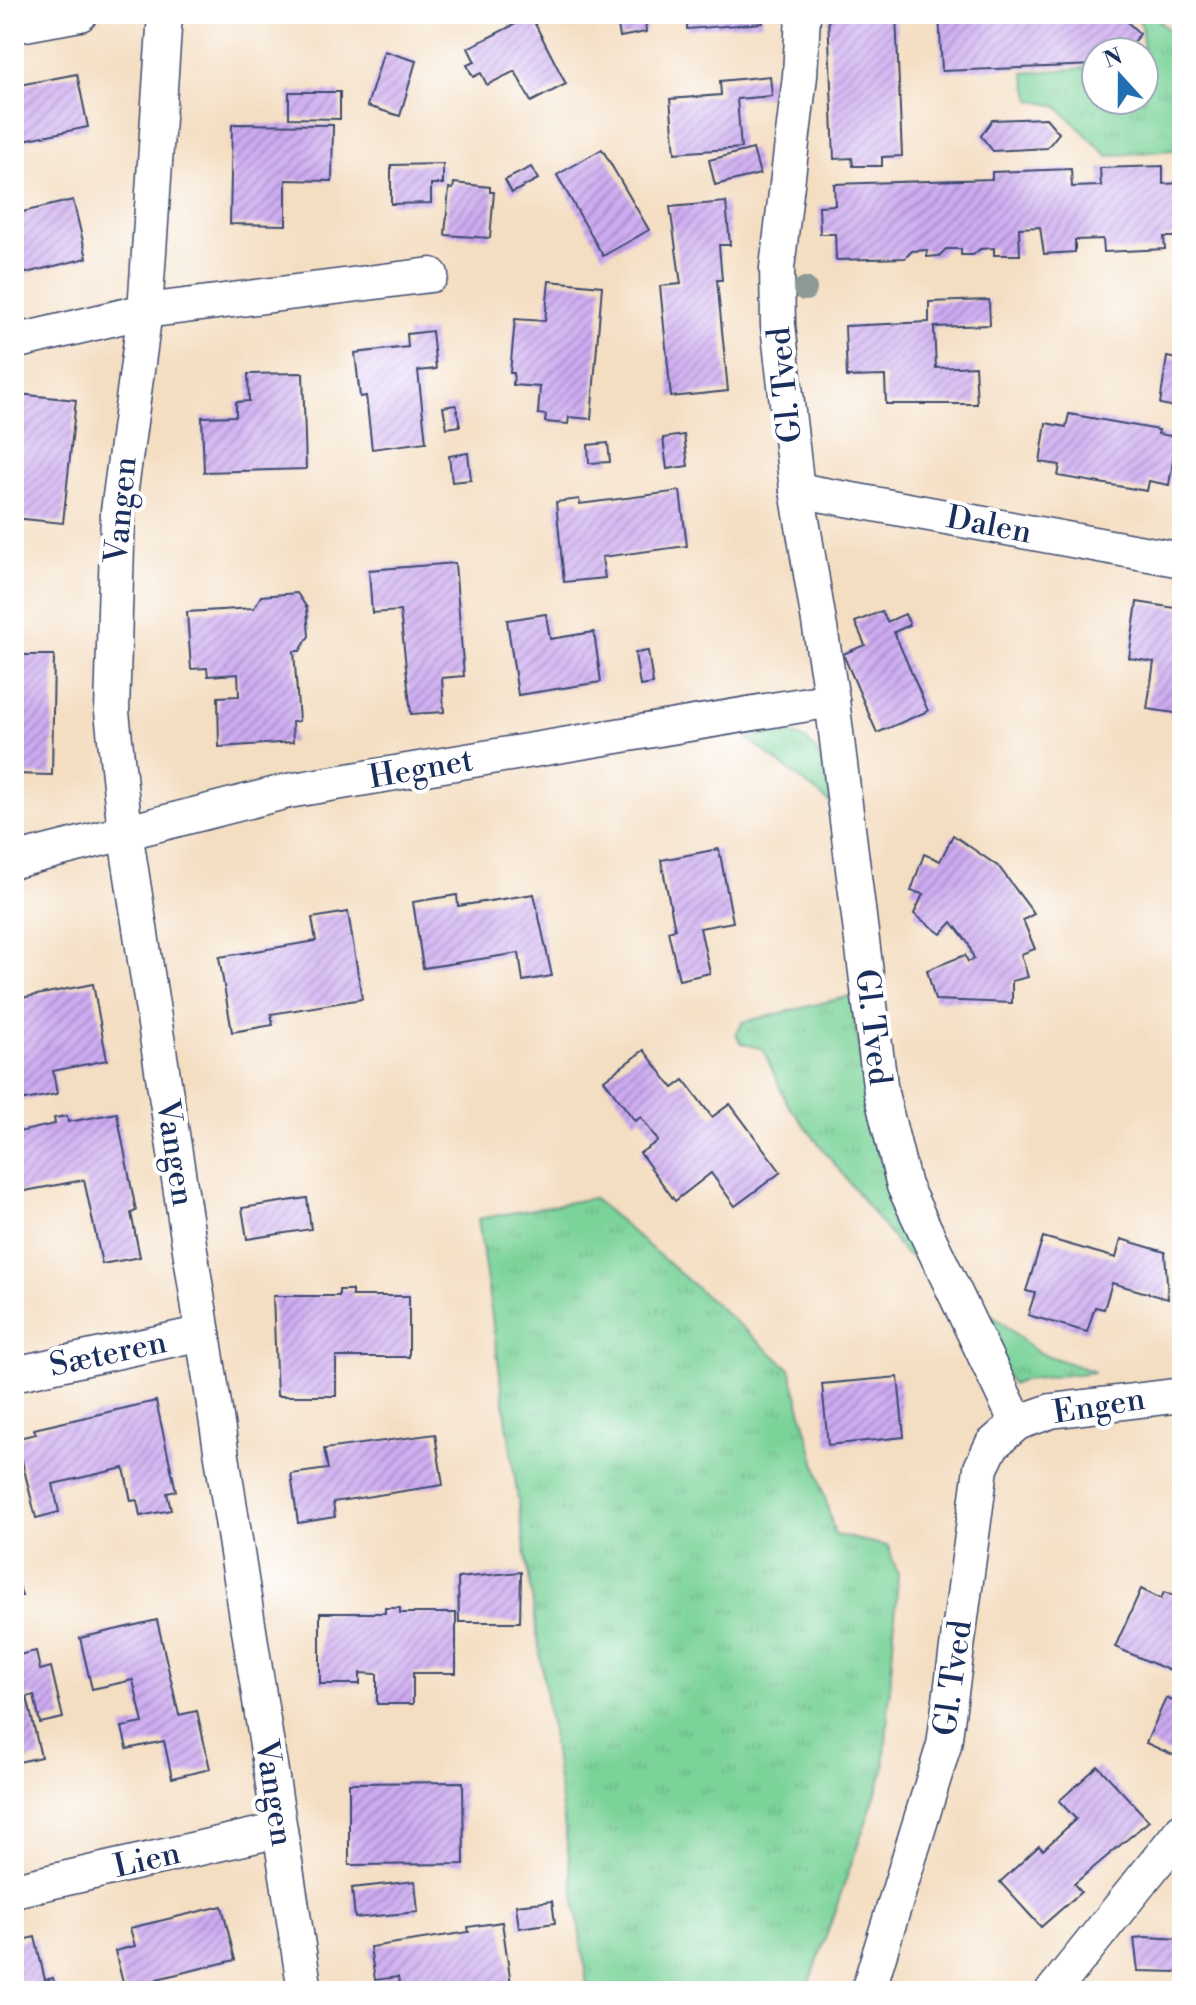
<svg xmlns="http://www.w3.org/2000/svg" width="1196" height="2005" viewBox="0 0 1196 2005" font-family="'Libre Bodoni',serif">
  <defs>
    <pattern id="grass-tufts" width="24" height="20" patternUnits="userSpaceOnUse" patternTransform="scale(2)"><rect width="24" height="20" fill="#7ad399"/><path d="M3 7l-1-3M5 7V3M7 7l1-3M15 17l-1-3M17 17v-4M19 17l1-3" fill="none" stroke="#69b586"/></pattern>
    <pattern id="building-hatch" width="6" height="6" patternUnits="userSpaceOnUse" patternTransform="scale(2)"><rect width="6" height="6" fill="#ccaaf0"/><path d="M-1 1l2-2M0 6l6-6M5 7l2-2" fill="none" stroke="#a58bc6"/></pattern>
  </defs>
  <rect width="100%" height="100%" fill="#fff"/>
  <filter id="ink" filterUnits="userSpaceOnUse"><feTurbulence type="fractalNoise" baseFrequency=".0125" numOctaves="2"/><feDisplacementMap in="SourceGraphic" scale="16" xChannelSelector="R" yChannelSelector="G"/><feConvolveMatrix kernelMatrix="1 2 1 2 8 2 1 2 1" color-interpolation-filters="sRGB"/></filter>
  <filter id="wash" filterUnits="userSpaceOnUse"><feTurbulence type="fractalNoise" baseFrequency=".006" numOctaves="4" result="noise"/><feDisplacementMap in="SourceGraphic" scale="32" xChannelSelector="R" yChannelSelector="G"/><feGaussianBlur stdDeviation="1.8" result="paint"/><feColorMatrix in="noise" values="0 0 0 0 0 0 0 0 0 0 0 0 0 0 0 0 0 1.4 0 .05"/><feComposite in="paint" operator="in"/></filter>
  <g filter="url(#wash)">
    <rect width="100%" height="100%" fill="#f4dec2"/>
    <g fill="url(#grass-tufts)" stroke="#4a817c" stroke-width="2">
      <path d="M1130 14H1152L1182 43V149L1108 156 1057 106 1031 100 1024 73 1096 67V100H1144L1145 63 1141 24Z"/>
      <path d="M782 733C822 735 825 771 832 804L746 737Z"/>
      <path d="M851 996 873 1142 922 1261 905 1254 787 1103 763 1049 741 1043 736 1034 743 1022Z"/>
      <path d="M593 1198 790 1369 835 1535 888 1546 898 1575 884 1770 807 1991H588L478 1219Z"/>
      <path d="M993 1315 1037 1352 1095 1372 1023 1380 1012 1385 980 1327Z"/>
    </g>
    <g id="blocks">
      <g fill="url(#building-hatch)">
        <path d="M616 14H645L646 32 620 37Z"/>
        <path d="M675 14H762L763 23 687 29V19L676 21Z"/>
        <path d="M828 14H896L902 156 882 157V166H853L852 158 834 159Z"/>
        <path d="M939 14H991L992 21 1060 19V14H1119L1140 34 1124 52H1096V65L942 71Z"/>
        <path d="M531 16 566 84 531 102 515 71 487 85 481 73 473 77 467 65 475 62 468 48Z"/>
        <path d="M384 51 416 61 400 116 367 106Z"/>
        <path d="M77 74 88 127 14 142V86Z"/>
        <path d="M770 76 772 96 737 99 741 148 675 153 670 99 721 95 720 81Z"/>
        <path d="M289 92H340V119L289 118Z"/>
        <path d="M1046 118 1059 133 1047 148 993 151 981 136 992 120Z"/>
        <path d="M232 124 333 125 332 181 286 180V225L230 224Z"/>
        <path d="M602 149 649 230 603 256 557 175Z"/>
        <path d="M753 149 760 174 715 185 709 160Z"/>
        <path d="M443 164V184H431V203L391 204V165Z"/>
        <path d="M1163 166V184L1182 183V237H1164L1165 249 1104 252 1103 239 1075 240V252L1044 254 1040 227 1019 228 1020 255H994V248L980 249 973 255H961V249H946L939 256 927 257V250L912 251 905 258 836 260 835 234H820L819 206 835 205 834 184 992 179V172L1071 169 1072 187 1101 186 1100 168Z"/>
        <path d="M531 167 538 179 512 193 505 180Z"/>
        <path d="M454 183 490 187V192H494L490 238 445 235 449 188 453 189Z"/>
        <path d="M73 200 87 258 14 276V214Z"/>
        <path d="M726 202 730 245H719L722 280H717L728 391 671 397 660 286 681 284 670 207Z"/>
        <path d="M549 281 602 286 591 419 569 417 568 424 545 422 546 415 538 414 540 387 513 385 514 373H510L515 319 545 321Z"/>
        <path d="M989 300 990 325 934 327 936 368 975 366 977 404H886L885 376 847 377 845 326 929 322V302Z"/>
        <path d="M432 331 436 369 418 371 426 442 372 449 366 396 360 397 355 353 408 347 407 334Z"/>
        <path d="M1167 357 1182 360 1181 408 1160 404Z"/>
        <path d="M303 373 306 469 204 472 202 417 236 416V402L249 401 248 374Z"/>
        <path d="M18 394 76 400 63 523 14 518V406Z"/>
        <path d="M456 405 460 426 447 428 443 407Z"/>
        <path d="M1069 414 1159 430 1158 434 1177 437 1169 485 1149 481 1147 491 1058 476 1060 465 1040 462 1046 423 1066 427Z"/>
        <path d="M684 435 688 466 667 469 663 438Z"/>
        <path d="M608 443 610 462 589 463 588 445Z"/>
        <path d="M468 453 471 480 452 482 449 456Z"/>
        <path d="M680 491 687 546 602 557 605 578 564 582 556 502 579 499 580 504Z"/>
        <path d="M455 563 464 676 442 678 444 712 411 714 400 611 372 613 369 570Z"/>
        <path d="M297 593 307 608 309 636 300 651H294L299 721 292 722 293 742 219 747 218 697 239 696 238 674 208 676 207 668 191 669 187 612 254 608 261 596Z"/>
        <path d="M1137 602 1182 609V714L1147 709 1154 662 1129 658Z"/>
        <path d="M882 611 887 622 905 614 910 625 894 632 928 711 877 733 843 654 865 645 855 622Z"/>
        <path d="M546 614 550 639 594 632 601 682 518 695 507 620Z"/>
        <path d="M648 651 653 684 640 686 635 653Z"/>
        <path d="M14 655H54L52 775 14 774Z"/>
        <path d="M953 835 999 867 1034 914 1023 920 1035 949 1021 954 1028 977 1012 981V1003L935 1000 927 970 965 955 968 962 974 959 968 943 952 922 941 934 914 914 923 894 911 891 924 854 940 861Z"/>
        <path d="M719 849 733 922 700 928 710 973 679 980 668 931 675 929 661 860Z"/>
        <path d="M534 894 552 976 523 981 519 953 423 968 413 902 457 895 458 906Z"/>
        <path d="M348 912 362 999 271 1014 273 1025 232 1032 219 957 316 941 312 918Z"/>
        <path d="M93 984 107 1060 53 1071 57 1094 14 1102V1027L21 1025V998Z"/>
        <path d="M644 1050 673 1088 684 1080 712 1117 730 1104 781 1172 735 1206 711 1173 675 1201 640 1153 658 1141 641 1117 635 1121 604 1080Z"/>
        <path d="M117 1113 136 1211 131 1213 140 1257 102 1264 84 1180 14 1193V1133L55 1124 54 1118 67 1116 68 1122Z"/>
        <path d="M307 1198 311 1229 247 1239 242 1208Z"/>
        <path d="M1043 1237 1116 1258 1121 1239 1165 1252 1168 1299 1112 1283 1104 1309 1095 1307 1087 1332 1028 1315 1035 1293 1026 1291Z"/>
        <path d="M339 1290H352V1296H409V1357H336V1396H277L273 1296H339Z"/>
        <path d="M898 1377 904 1437 828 1445 822 1384Z"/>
        <path d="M156 1401 176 1491 167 1493 171 1510 140 1516 137 1500 131 1501 124 1468 53 1484 59 1512 36 1518 22 1461 15 1463 14 1439 36 1434 34 1429Z"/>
        <path d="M435 1434 443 1485 333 1502 335 1517 298 1523 291 1474 328 1469 324 1449Z"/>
        <path d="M14 1569 22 1596 17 1597 19 1605 14 1606Z"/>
        <path d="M521 1572 520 1622H459L458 1578Z"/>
        <path d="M1141 1589 1161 1599 1164 1592 1182 1599V1676L1115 1647Z"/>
        <path d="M385 1608H400V1613H456V1673H413V1704H377V1674L360 1673V1684H320V1613H385Z"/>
        <path d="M157 1620 179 1715 197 1711 210 1769 172 1778 164 1741 127 1749 122 1727 143 1723 133 1680 92 1689 80 1638Z"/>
        <path d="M36 1651 40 1670 51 1667 63 1718 40 1723 34 1695 27 1697 41 1757 14 1763V1656Z"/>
        <path d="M1166 1698 1182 1705V1759L1146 1743Z"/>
        <path d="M1098 1766 1149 1821 1074 1884 1081 1892 1041 1927 1000 1882 1039 1846 1043 1850 1076 1819 1059 1801Z"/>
        <path d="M463 1782 464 1864 349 1865V1783Z"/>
        <path d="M415 1881 418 1912 355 1918 352 1888Z"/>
        <path d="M552 1901 555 1923 519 1928 516 1905Z"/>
        <path d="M222 1906 235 1960 157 1979 161 1991H125L115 1951 135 1946 130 1928Z"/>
        <path d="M502 1922 512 1991H401L398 1977 375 1980 370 1947 469 1932 468 1927Z"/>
        <path d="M35 1937 45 1980 53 1978 56 1991H14V1942Z"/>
        <path d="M1145 1937 1182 1939 1178 1972 1138 1971 1134 1938Z"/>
      </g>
    </g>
  </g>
  <g filter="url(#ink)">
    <use href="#blocks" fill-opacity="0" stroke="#3c496d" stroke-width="2"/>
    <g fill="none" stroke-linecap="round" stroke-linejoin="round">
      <g stroke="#3c496d" stroke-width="37">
        <g id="minor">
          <path d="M165 14 145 311 118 511 112 712 125 831 305 1991"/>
          <path d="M803 14 800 76 777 268 778 325 797 490 832 700 881 1093 904 1186 1017 1423 992 1445 981 1468 944 1745 868 1991"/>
          <path d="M14 26 80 14"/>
          <path d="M14 342 145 311 431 275"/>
          <path d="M797 490 1182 560"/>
          <path d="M14 861 288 791 832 700"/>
          <path d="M14 1374 203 1333"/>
          <path d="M1017 1423 1051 1411 1182 1395"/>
          <path d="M14 1890 280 1830"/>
          <path d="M1053 1991 1182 1830"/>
        </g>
      </g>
      <use href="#minor" stroke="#fff" stroke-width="34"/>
    </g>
    <circle fill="#8d9995" cx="805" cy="289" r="12"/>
  </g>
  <g text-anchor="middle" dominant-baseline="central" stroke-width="8" stroke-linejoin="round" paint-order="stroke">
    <g font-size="32" fill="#1b2f5e" stroke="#fff">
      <text transform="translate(785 385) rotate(-96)">Gl. Tved</text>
      <text transform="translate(121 510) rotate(-85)">Vangen</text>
      <text transform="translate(989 525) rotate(11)">Dalen</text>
      <text transform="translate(421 769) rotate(-10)">Hegnet</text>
      <text transform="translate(873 1027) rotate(83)">Gl. Tved</text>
      <text transform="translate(175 1153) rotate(81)">Vangen</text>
      <text transform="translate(108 1354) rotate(-12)">Sæteren</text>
      <text transform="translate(1099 1406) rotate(-9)">Engen</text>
      <text transform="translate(953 1678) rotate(-82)">Gl. Tved</text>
      <text transform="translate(274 1793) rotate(81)">Vangen</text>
      <text transform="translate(147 1860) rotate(-13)">Lien</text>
    </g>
  </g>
  <rect width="1196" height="2005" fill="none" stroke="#fff" stroke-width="48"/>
  <g transform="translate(1120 76) rotate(339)"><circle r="38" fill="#ffffff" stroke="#a4acbf" stroke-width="2"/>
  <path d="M0-6L14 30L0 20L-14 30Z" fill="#1f6fb2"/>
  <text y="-12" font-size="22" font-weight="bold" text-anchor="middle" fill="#1b2f5e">N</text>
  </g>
</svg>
